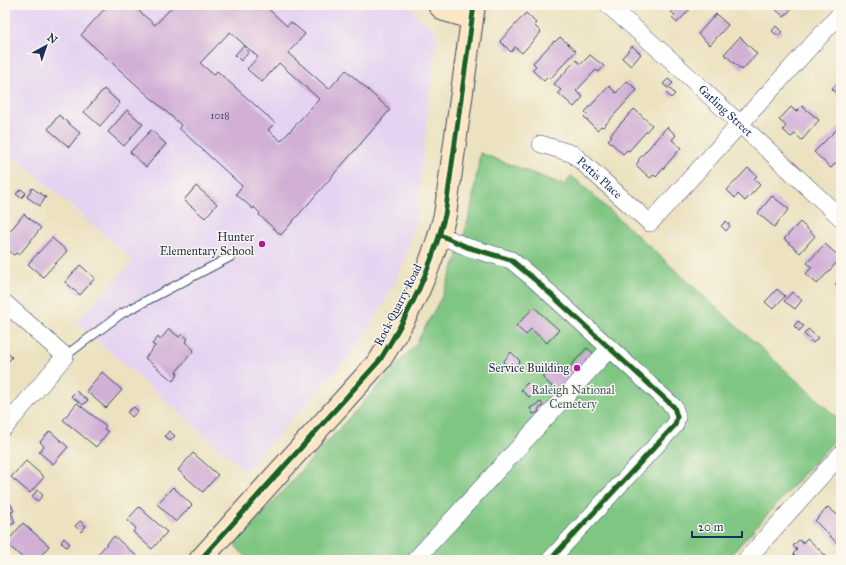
<svg xmlns="http://www.w3.org/2000/svg" width="846" height="565" viewBox="0 0 846 565" font-family="'IM FELL Great Primer',serif">
  <rect width="100%" height="100%" fill="#fbf7ec"/>
  <filter id="ink" filterUnits="userSpaceOnUse"><feTurbulence type="fractalNoise" baseFrequency=".025" numOctaves="2"/><feDisplacementMap in="SourceGraphic" scale="8" xChannelSelector="R" yChannelSelector="G"/><feConvolveMatrix kernelMatrix="1 2 1 2 8 2 1 2 1" color-interpolation-filters="sRGB"/></filter>
  <filter id="wash" filterUnits="userSpaceOnUse"><feTurbulence type="fractalNoise" baseFrequency=".012" numOctaves="4" result="noise"/><feDisplacementMap in="SourceGraphic" scale="16" xChannelSelector="R" yChannelSelector="G"/><feGaussianBlur stdDeviation="0.9" result="paint"/><feColorMatrix in="noise" values="0 0 0 0 0 0 0 0 0 0 0 0 0 0 0 0 0 1.4 0 .05"/><feComposite in="paint" operator="in"/></filter>
  <g filter="url(#wash)">
    <rect width="100%" height="100%" fill="#ece2c0"/>
    <path fill="#e5d3f1" d="M5 5H406L437 33 415 226 397 279 374 321 354 351 245 471 76 322 133 261 5 148Z"/>
    <path fill="#7fc682" stroke="#4d7a70" d="M480 153 564 185 572 176 841 421V433L726 560H250L234 545 416 344 442 296 459 253 471 210Z"/>
    <g id="blocks">
      <g fill="#d2b0d6" fill-rule="evenodd">
        <path d="M108 5H132L155 25 174 5H264L287 26 291 22 305 34 288 53 329 89 346 70 390 110 281 235 259 215 260 213 254 207 253 209 236 194 242 186 179 128 181 125 81 35ZM230 32 258 57 247 69 262 82 279 63 319 99 281 141 268 130 275 123 217 71 214 75 200 63Z"/>
        <path d="M670 5H694L677 23 672 18 675 15 667 8Z"/>
        <path d="M771 5H795L784 17Z"/>
        <path d="M526 13 536 23 534 25 541 32 522 53 515 47 511 52 500 41Z"/>
        <path d="M716 14 728 25 710 45 698 34Z"/>
        <path d="M776 26 782 32 778 36 772 31Z"/>
        <path d="M560 37 576 51 550 79 548 77 544 81 532 70 536 66 533 63 554 41 555 42Z"/>
        <path d="M740 37 757 54 742 70 724 54Z"/>
        <path d="M243 46 249 52 241 61 235 55Z"/>
        <path d="M632 46 641 54 631 66 622 58Z"/>
        <path d="M590 55 604 66 599 72 596 70 576 91 583 97 574 107 558 93 561 90 554 84 576 60 581 64Z"/>
        <path d="M668 79 673 83 668 88 663 84Z"/>
        <path d="M627 81 637 90 603 127 601 126 597 130 584 117 587 114 585 112 609 86 616 93Z"/>
        <path d="M837 83 841 86V91L838 94 832 89Z"/>
        <path d="M104 89 120 103 100 126 84 112Z"/>
        <path d="M670 89 675 94 671 98 666 93Z"/>
        <path d="M802 106 819 120 802 140 795 134 791 137 783 130 786 126 779 120 791 107 796 112Z"/>
        <path d="M634 109 652 125 629 151 627 150 623 154 608 140 612 136 610 135Z"/>
        <path d="M127 110 143 124 124 146 108 132Z"/>
        <path d="M59 115 80 133 69 147 48 129Z"/>
        <path d="M841 125V157L831 168 814 152Z"/>
        <path d="M667 127 676 135 672 140 681 148 656 177 654 175 650 178 636 165 639 161 638 160Z"/>
        <path d="M151 130 166 144 146 167 130 152Z"/>
        <path d="M748 168 757 176 754 179 760 185 745 201 738 194 735 198 727 190Z"/>
        <path d="M196 186 217 204 205 218 184 200Z"/>
        <path d="M32 188 46 197 40 206 27 197Z"/>
        <path d="M21 189 26 193 21 198 16 194Z"/>
        <path d="M772 196 789 209 774 227 758 213Z"/>
        <path d="M24 214 41 228 19 255 16 253 14 255 5 248 7 245 5 237Z"/>
        <path d="M726 221 730 226 726 231 721 226Z"/>
        <path d="M800 222 815 236 800 253 784 239Z"/>
        <path d="M52 238 67 251 43 277 28 264Z"/>
        <path d="M825 244 841 258 817 284 806 274 812 267 807 263Z"/>
        <path d="M80 265 95 278 80 295 65 282Z"/>
        <path d="M841 277V290L835 285Z"/>
        <path d="M777 289 785 296 773 309 765 302Z"/>
        <path d="M792 292 802 300 795 309 784 301Z"/>
        <path d="M534 307 559 330 547 343 531 329 526 335 516 326Z"/>
        <path d="M798 321 804 326 799 331 794 326Z"/>
        <path d="M169 329 179 337 182 334 188 339 185 342 194 350 176 372 178 374 173 381 145 358 155 346 152 344 158 337 160 340Z"/>
        <path d="M808 329 818 338 813 343 804 334Z"/>
        <path d="M587 348 596 356 574 381 571 378 558 392 542 377 555 363 565 372Z"/>
        <path d="M5 351 12 357 5 365Z"/>
        <path d="M511 352 520 361 512 370 503 362Z"/>
        <path d="M102 372 122 390 106 408 86 391Z"/>
        <path d="M527 383 535 391 529 397 521 390Z"/>
        <path d="M76 391 88 400 83 405 71 396Z"/>
        <path d="M541 402 543 406 538 409 539 412 533 414 530 408Z"/>
        <path d="M77 403 106 426 104 429 108 432 96 447 63 420Z"/>
        <path d="M134 407 138 411 132 417 127 412Z"/>
        <path d="M50 431 68 447 53 464 39 452 44 446 40 442Z"/>
        <path d="M169 431 175 436 170 441 165 436Z"/>
        <path d="M193 453 218 475 203 492 178 470Z"/>
        <path d="M26 461 44 477 30 493 11 477Z"/>
        <path d="M173 487 192 505 176 522 157 504Z"/>
        <path d="M37 490 43 495 38 501 32 497Z"/>
        <path d="M5 492 14 511 11 512 15 523 5 527Z"/>
        <path d="M139 507 167 532 152 549 133 532 136 528 127 520Z"/>
        <path d="M828 507 841 518V541L838 544 815 521Z"/>
        <path d="M80 521 86 526 81 532 75 526Z"/>
        <path d="M23 523 49 546 37 560H30L27 557 25 560 6 543Z"/>
        <path d="M114 536 141 560H105L98 554Z"/>
        <path d="M64 538 70 544 66 547 61 542Z"/>
        <path d="M807 538 827 557 825 560H799L793 554 797 550 793 546 799 540 803 543Z"/>
      </g>
    </g>
  </g>
  <g filter="url(#ink)">
    <use href="#blocks" fill-opacity="0" stroke="#3a4a6d" stroke-width="1"/>
    <g fill="none" stroke-linecap="round" stroke-linejoin="round">
      <g stroke="#3a4a6d" stroke-width="10">
        <path id="lane" d="M65 356 121 314 232 256"/>
      </g>
      <g stroke="#3a4a6d" stroke-width="18">
        <g id="street">
          <path id="s1" d="M608 5 670 59 841 218"/>
          <path id="s2" d="M541 144 573 154 650 223 841 13"/>
          <path d="M440 235 467 247 511 260 534 279 674 407 677 417 675 425 550 560"/>
          <path d="M5 303 65 356 5 427"/>
          <path d="M415 560 610 348"/>
          <path d="M746 560 841 454"/>
        </g>
      </g>
      <g stroke="#3a4a6d" stroke-width="24">
        <g id="secondary">
          <path d="M439 5 444 10 472 18"/>
          <path d="M200 560 380 360C410 312 431 270 445 215L474 5"/>
        </g>
      </g>
      <use href="#lane" stroke="#fff" stroke-width="8"/>
      <use href="#street" stroke="#fff" stroke-width="17"/>
      <use href="#secondary" stroke="#fce6c4" stroke-width="22"/>
      <g stroke="#fbf7ec" stroke-width="8">
        <g id="cycleway">
          <path d="M440 235 467 247 511 260 534 279 674 407 677 417 675 425 550 560"/>
          <path d="M200 560 380 360C410 312 431 270 445 215L474 5"/>
        </g>
      </g>
      <use href="#cycleway" stroke="#1b5e20" stroke-width="5"/>
    </g>
  </g>
  <g fill="#b5179e" stroke="#fbf7ec" stroke-width="1.5">
    <circle cx="262" cy="244" r="4"/>
    <circle cx="577" cy="368" r="4"/>
  </g>
  <g text-anchor="middle" dominant-baseline="central" stroke-width="3" stroke-linejoin="round" paint-order="stroke">
    <g font-size="10" fill="#494f7c">
      <text x="220" y="116">1018</text>
    </g>
    <g font-size="12" fill="#1b2f5e" stroke="#fbf7ec">
      <text stroke="none"><textPath href="#s1" startOffset="158">Gatling Street</textPath></text>
      <text stroke="none"><textPath href="#s2" startOffset="69">Pettis Place</textPath></text>
      <text transform="translate(398 305) rotate(-63)">Rock Quarry Road</text>
    </g>
    <g font-size="12" fill="#1b2f5e" stroke="#fbf7ec" text-anchor="end">
      <text x="254" y="237">Hunter<tspan x="254" dy="14">Elementary School</tspan></text>
      <text x="569" y="368">Service Building</text>
    </g>
    <g font-size="12" fill="#395c69" stroke="#fbf7ec">
      <text x="573" y="390">Raleigh National<tspan x="573" dy="14">Cemetery</tspan></text>
    </g>
  </g>
  <rect width="846" height="565" fill="none" stroke="#fbf7ec" stroke-width="20"/>
  <g transform="translate(46 46) rotate(40)" stroke="#fbf7ec" stroke-width="3" paint-order="stroke">
  <path d="M0-3L7 15L0 10L-7 15Z" fill="#1b2f5e"/>
  <text y="-6" font-size="11" font-weight="bold" text-anchor="middle" fill="#1b2f5e">N</text>
  </g>
  <path d="M692 531v6h50v-6" fill="none" stroke="#1b2f5e" stroke-width="2"/>
  <text x="698" y="531" font-size="12" fill="#1b2f5e" stroke="#fbf7ec" stroke-width="3" paint-order="stroke">20 m</text>
</svg>
